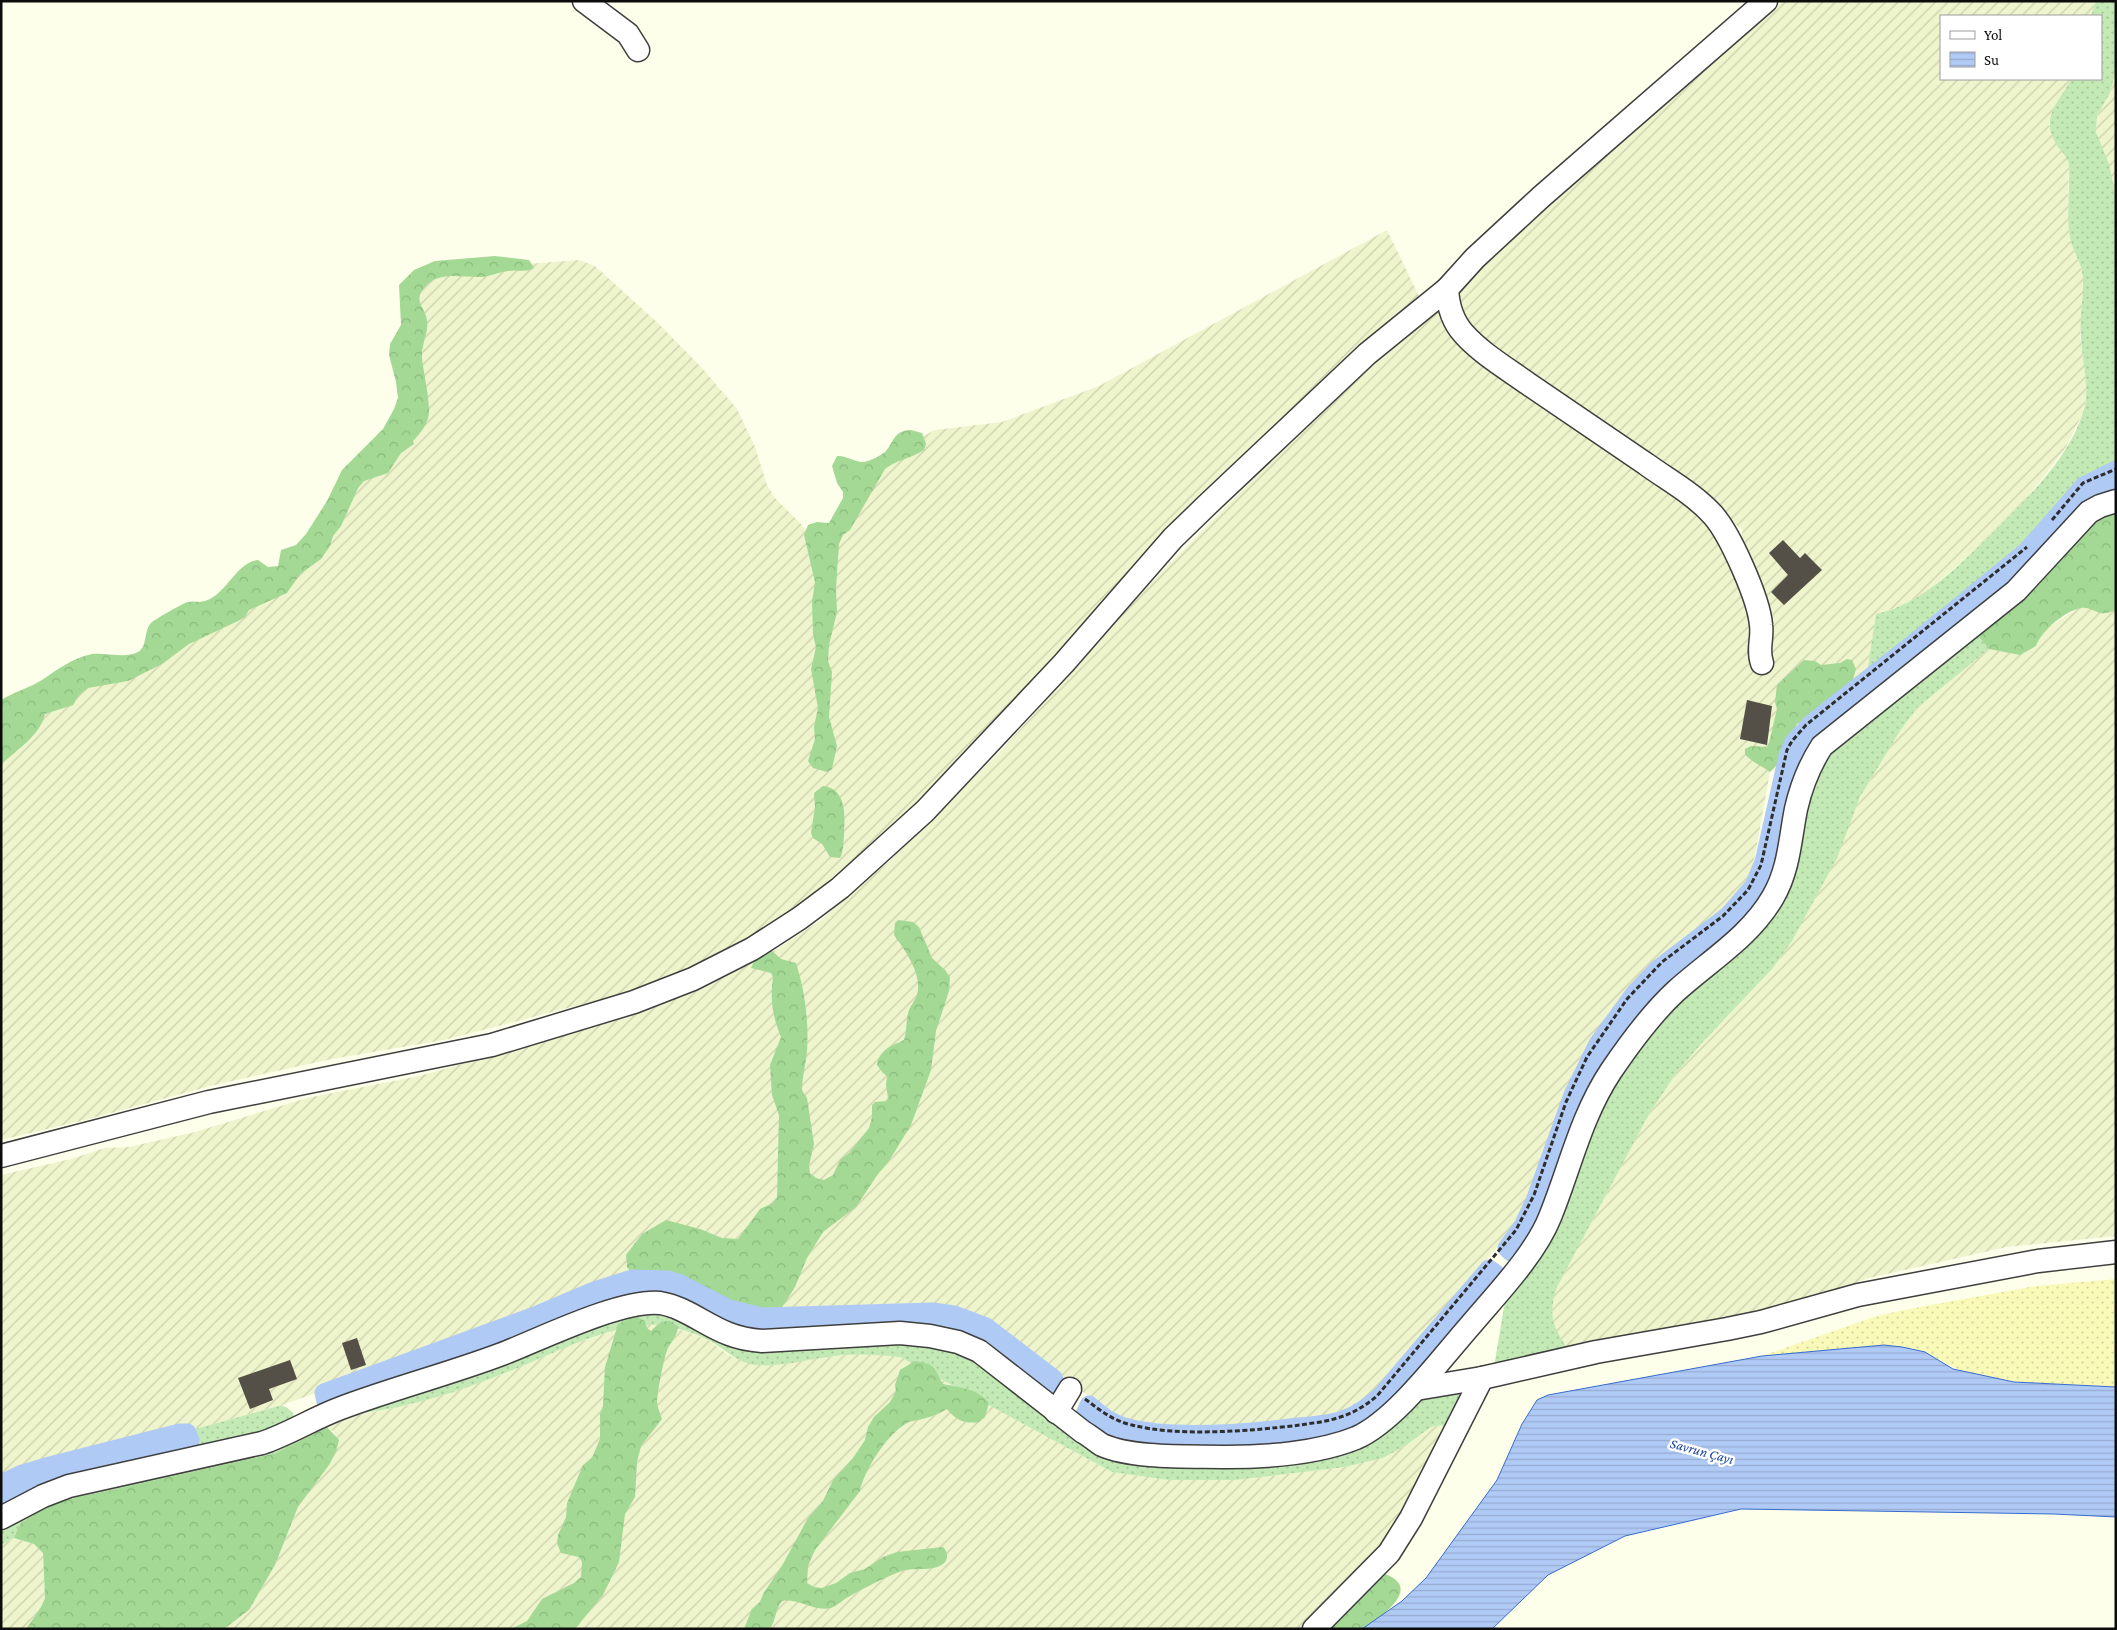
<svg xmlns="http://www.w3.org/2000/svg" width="2117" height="1630" viewBox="0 0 2117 1630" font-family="'Crimson Pro',serif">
  <defs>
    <pattern id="farmland-furrows" width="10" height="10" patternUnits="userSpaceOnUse" patternTransform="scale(1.25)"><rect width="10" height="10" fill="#eef4cb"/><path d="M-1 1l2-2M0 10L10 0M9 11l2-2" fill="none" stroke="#cbd0ad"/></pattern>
    <pattern id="grass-dots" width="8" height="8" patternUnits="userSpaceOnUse" patternTransform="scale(1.25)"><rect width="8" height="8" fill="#c3e9b5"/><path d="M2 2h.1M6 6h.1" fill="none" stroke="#a6c79a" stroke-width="1.8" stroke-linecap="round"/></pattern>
    <pattern id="forest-crowns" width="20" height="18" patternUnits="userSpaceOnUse" patternTransform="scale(1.25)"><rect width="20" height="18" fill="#a3d994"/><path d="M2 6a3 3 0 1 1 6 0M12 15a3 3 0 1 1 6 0" fill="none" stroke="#8bb97e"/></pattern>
    <pattern id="sand-dots" width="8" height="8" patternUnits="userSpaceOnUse" patternTransform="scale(1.25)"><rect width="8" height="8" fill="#f9fab7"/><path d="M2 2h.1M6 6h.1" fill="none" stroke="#d4d59c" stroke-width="1.8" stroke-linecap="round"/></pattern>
    <pattern id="water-rules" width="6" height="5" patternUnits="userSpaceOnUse" patternTransform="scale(1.25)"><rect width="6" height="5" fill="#b0caf6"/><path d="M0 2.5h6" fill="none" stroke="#96acd2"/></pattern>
  </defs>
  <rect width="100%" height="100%" fill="#feffeb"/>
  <g fill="url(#farmland-furrows)">
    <path d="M1783 1H2096L2091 16H1941V79H2071L2052 112 2049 124 2058 147 2066 155 2069 164 2068 212 2070 239 2083 274 2084 295 2080 336 2086 377V396L2084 411 2066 447 2046 474 2024 501 1968 556 1927 592 1901 606 1876 614 1867 673 1832 699 1820 705 1814 713 1797 724 1785 745 1777 765 1770 772 1751 877 1740 894 1722 913 1651 965 1615 1009 1589 1045 1576 1069 1561 1104 1522 1213 1510 1232 1376 1391 1362 1404 1340 1414 1257 1426 1203 1428 1127 1420 1075 1387 996 1327 972 1314 957 1310 934 1308 827 1310 777 1314 754 1312 732 1307 718 1300 679 1274 645 1271 623 1276 505 1322 375 1370 347 1382 282 1405 195 1429 189 1428 33 1465 1 1479V1175L71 1159 105 1148 129 1147 195 1132 307 1098 419 1076 520 1048 633 1015 719 980 774 951 821 920 856 888 889 862 930 820 999 753 1145 589 1274 458 1358 370 1438 307 1705 518 1732 565 1743 530 1479 338 1456 303 1461 283 1674 89Z"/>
    <path d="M2116 70V199L2096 132 2097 116 2110 93Z"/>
    <path d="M1387 230 1420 298 1264 434 1177 516 1023 695 846 873 749 941 653 986 444 1040 332 1059 218 1084 89 1119 1 1140V726L57 687 154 661 278 578 405 420 407 302 440 271 579 260 595 266 659 324 702 368 737 409 755 447 767 485 775 498 801 524 820 550 860 494 910 443 935 430 1002 422 1099 386Z"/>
    <path d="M2079 608H2087L2102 613 2116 610V1236L2007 1247 1869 1278 1811 1298 1726 1320 1568 1349 1556 1330 1552 1316V1302L1557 1287 1603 1200 1648 1116 1677 1072 1702 1043 1773 968 1792 941 1860 797 1900 731 1917 708 1989 649 2020 654 2036 646 2039 637 2047 628Z"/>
    <path d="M648 1324 665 1325 690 1333 708 1340 730 1356 756 1365 783 1364 823 1357 871 1353 900 1357 1112 1472 1168 1480H1236L1345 1467 1383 1458 1405 1446 1431 1427 1442 1425 1446 1434 1386 1540 1364 1566 1301 1629H224L249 1610 275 1565 298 1507 336 1452 334 1432 327 1427 353 1416 408 1405 501 1375 571 1345 612 1331Z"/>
    <path d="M14 1538 34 1544 43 1553 45 1598 41 1607 26 1629H1V1545Z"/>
  </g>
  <g fill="url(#grass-dots)">
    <path d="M2096 1H2116V70L2110 93 2097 116 2096 132 2109 164 2116 199V465L2082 478 2028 541 1867 673 1876 614C1925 603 1960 564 1995 530 2028 497 2068 459 2083 413 2091 389 2082 362 2081 338 2079 318 2084 298 2083 278 2082 264 2073 252 2070 238 2066 214 2070 190 2069 166 2068 156 2061 152 2056 144 2040 116 2059 103 2071 79H2101V16H2091Z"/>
    <path d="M2116 481V496L2029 573 1828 733 1787 832 1762 902 1658 1000 1551 1203 1544 1211 1585 1095 1602 1058 1652 988 1741 918 1770 880 1795 765 1804 745 1819 730 2024 568 2089 494 2101 486Z"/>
    <path d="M1979 635 1989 649 1917 708 1900 731 1860 797 1837 858 1792 941 1773 968 1702 1043 1677 1072 1648 1116 1557 1287C1548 1315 1552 1325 1568 1349L1494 1367 1507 1289 1592 1115 1665 1011 1746 940 1795 839 1826 752Z"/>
    <path d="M650 1310 702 1327 926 1343 974 1356 1094 1450 1287 1461 1425 1395 1462 1392 1445 1432 1442 1425 1431 1427 1405 1446 1383 1458 1345 1467 1236 1480H1168L1112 1472 900 1357C874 1354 848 1353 821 1358 800 1361 779 1367 757 1365 738 1364 724 1348 708 1340 690 1331 665 1323 646 1325 594 1330 548 1357 500 1375 469 1387 438 1398 406 1405 389 1410 371 1411 354 1415 326 1423 303 1443 276 1453L93 1494 21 1524 14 1538 1 1545V1527L51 1499 130 1477 632 1312Z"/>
    <path d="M282 1405C293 1411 299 1416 288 1426L1 1511V1499L44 1480 129 1460 185 1444 190 1440 187 1433 189 1428 195 1429Z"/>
  </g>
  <g fill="url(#forest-crowns)">
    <path d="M495 256 529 260 534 268C526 273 517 269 508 271 499 272 491 276 482 277 463 278 438 270 424 288 413 302 425 307 427 320 429 332 421 345 422 358 423 371 432 407 428 418 426 426 419 435 413 441L414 444 401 453 388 473 364 481 358 488 341 526 333 536 330 546 321 559 300 574 287 593 249 610 245 617 238 621 189 644 162 664 128 681 88 688 79 695 73 705 45 714C40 736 17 749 1 765V700C14 692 29 688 42 680 58 669 73 658 92 654 106 652 125 659 138 652 148 647 143 630 152 622 156 619 183 603 188 602 196 600 200 604 210 599 229 589 237 563 258 560L268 567 278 566 281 550 296 545 306 534 327 501 342 470 383 429 394 409 398 398 396 382 389 355 390 344 401 325 399 285 414 270 435 261Z"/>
    <path d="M911 430 922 433 926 444 924 450C912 458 896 460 885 469L850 530 843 535 839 544 836 588 837 612 829 645 828 661 832 672 829 717 837 746 832 769 827 772 813 768 808 761 815 739 814 727 818 708 811 669 816 647 813 635 812 602 815 582 804 535 808 525 817 522 829 523 843 498V492L837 483 832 466 837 456C848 455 857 465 868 461 874 459 880 456 885 452 895 441 893 431 911 430Z"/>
    <path d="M2116 507V610C2111 612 2105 614 2100 613 2093 611 2088 607 2081 608 2065 611 2041 631 2036 646L2020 655 1989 649 1978 635 2092 520Z"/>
    <path d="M1847 659 1852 660 1856 669 1852 683 1832 699 1820 705 1814 713 1797 724 1785 745 1777 765 1770 772C1762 766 1750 761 1745 754V749L1751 746 1767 747 1769 743 1777 709 1775 702 1777 685 1804 660 1815 661 1821 665 1840 663Z"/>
    <path d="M823 786C847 788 845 817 844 835 843 843 844 851 840 858L830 857 822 844 813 838 811 833 815 807 814 793Z"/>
    <path d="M898 920 913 922 919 927 932 958 945 970 950 977 949 991 936 1031 931 1070 911 1125 889 1161 878 1174 856 1207 823 1232 807 1258 795 1287 785 1303 775 1314 754 1312 732 1307 718 1300 684 1277 634 1275 627 1267 626 1255 642 1234 666 1220 700 1229 722 1238 738 1239 760 1209 773 1203 777 1198 779 1115 772 1095 770 1065 781 1037C772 1016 770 998 773 977L771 973 751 968 757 955 771 950 781 959 796 963C805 991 809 1022 807 1051 806 1064 802 1077 802 1090L807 1098 814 1144 809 1166 810 1173 816 1178 824 1180 833 1175 840 1160 849 1153 869 1128 872 1117V1105L875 1102 886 1101 888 1098 886 1085 887 1076 883 1073 877 1065C880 1049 891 1046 904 1040 907 1031 906 1022 908 1013 910 1006 915 1001 917 995 923 975 905 950 894 935L895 923Z"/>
    <path d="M635 1316 645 1321 647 1328 651 1331C660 1322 668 1316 678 1327 677 1336 672 1340 668 1348 664 1356 657 1394 657 1403 658 1408 660 1414 662 1419L641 1446 637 1462 635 1497 625 1514 619 1562 603 1595 575 1629H511L527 1621 542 1599 574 1583 581 1577 582 1562 579 1557 561 1553 557 1543 558 1535 566 1517 567 1503 583 1465 592 1458 600 1439V1414L603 1406 605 1367 618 1324Z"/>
    <path d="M915 1361 929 1364 934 1368 943 1384C960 1388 977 1388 989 1403L985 1417 979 1422C964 1424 957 1421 947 1409 940 1413 934 1416 926 1418 920 1420 913 1420 907 1423 888 1433 864 1470 860 1491L815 1550 808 1566 807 1583 814 1587 822 1588 836 1583 850 1573 865 1569 883 1557 897 1552 943 1547C948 1552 949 1559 943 1564 932 1572 914 1567 902 1571 887 1576 864 1588 850 1596 844 1599 837 1606 831 1608 814 1612 798 1598 782 1601 775 1610 776 1620 770 1629H744L752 1609 760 1602 763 1594 783 1564 808 1518 823 1501 833 1480 853 1458 865 1440 868 1427 874 1417 890 1402 896 1391 895 1385 900 1370Z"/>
    <path d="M327 1427 339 1440 336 1452 329 1465 298 1507 275 1565 249 1610 224 1629H26L41 1607 45 1598 43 1553 34 1544 14 1538 20 1524 45 1507 79 1497 276 1453Z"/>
    <path d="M1383 1573C1424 1588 1383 1613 1367 1629H1329Z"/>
  </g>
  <path fill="url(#sand-dots)" d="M2116 1279V1387C2066 1386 2015 1385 1967 1372 1951 1368 1940 1359 1925 1353 1913 1347 1897 1346 1884 1345L1762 1356 1877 1316 1904 1310 2036 1286Z"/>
  <path fill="url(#water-rules)" stroke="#376ccd" d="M1884 1345 1902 1347 1925 1352 1953 1369 2014 1382 2116 1387V1517L2054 1514 1741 1509 1625 1536 1548 1575 1492 1629H1362L1402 1601 1426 1578 1497 1480 1522 1424 1537 1400 1548 1395 1762 1356Z"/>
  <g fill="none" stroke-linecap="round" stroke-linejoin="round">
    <path stroke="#376ccd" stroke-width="5.5" d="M1 1491 24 1480 189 1437"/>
    <g stroke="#b0caf6" stroke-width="19">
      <path d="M2054 536C2071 515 2088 487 2116 481"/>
      <path d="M1576 1118 1602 1058 1646 995 1661 980 1741 918 1761 894 1773 872 1795 765 1804 745 1819 730 2024 568 2034 558"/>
      <path d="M1534 1231 1524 1247 1511 1252 1507 1248 1523 1226 1535 1201 1573 1095 1598 1044 1635 993 1658 969 1729 915 1754 886 1764 862 1788 756 1794 742 1811 724 1918 640 2027 551 2084 486 2116 470"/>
      <path d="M1489 1269 1496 1274 1479 1298 1387 1406 1360 1426 1343 1434 1277 1443 1228 1447 1154 1445 1125 1442 1105 1434 1089 1421 1085 1414 1089 1405C1099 1414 1111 1423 1124 1427 1171 1440 1250 1433 1298 1427 1313 1426 1329 1425 1343 1420 1358 1415 1370 1405 1381 1396Z"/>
      <path d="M632 1279 668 1280 678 1283 729 1309 762 1317 933 1312 954 1315 986 1327 1054 1379 1048 1387C1033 1383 1023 1375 1011 1365 981 1342 959 1326 920 1326L770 1333C754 1331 738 1329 724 1322 678 1300 669 1284 614 1303L487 1353 338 1402 326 1401 324 1393 535 1316 594 1291Z"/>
      <path d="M1 1484 22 1474 46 1467 180 1433H187L190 1440 185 1444 129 1460 44 1480 1 1499"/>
    </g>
  </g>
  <g fill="#545048">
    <path d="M1783 540 1800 558 1805 553 1822 570 1784 605 1771 592 1788 575 1769 553Z"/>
    <path d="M1747 700 1772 706 1767 745 1740 739Z"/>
    <path d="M357 1338 366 1365 351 1370 342 1343Z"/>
    <path d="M290 1360 297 1379 269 1389 273 1400 250 1409 238 1378Z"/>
  </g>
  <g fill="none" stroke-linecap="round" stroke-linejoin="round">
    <g stroke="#3f3f3f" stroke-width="25">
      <g id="minor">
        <path d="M584 1 628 34 638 50"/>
        <path d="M1447 289C1448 306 1452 321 1464 334 1481 353 1506 368 1527 383 1567 410 1606 437 1646 464 1668 480 1694 494 1713 515 1730 534 1759 599 1761 625 1763 639 1757 649 1762 663"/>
        <path d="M1 1156 209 1102 492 1045 634 1002 693 979 752 949 800 918 840 888 925 811 1064 663 1173 538 1206 506 1367 354 1447 289 1475 258 1541 197 1766 1"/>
        <path d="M1416 1389 1482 1378 1596 1352 1727 1329 1761 1322 1858 1295 2038 1261 2116 1252"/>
        <path d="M1056 1412 1070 1389"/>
        <path d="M1 1518 43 1496 69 1486 262 1443C289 1434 314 1418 341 1408 394 1388 449 1374 502 1354 541 1339 621 1299 660 1303 685 1307 705 1325 729 1334 739 1338 750 1340 762 1341L900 1333 930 1336 958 1342 979 1351 1083 1432C1090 1436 1096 1441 1102 1445 1134 1459 1191 1456 1227 1457 1266 1457 1319 1453 1356 1438 1395 1421 1440 1360 1469 1327 1495 1296 1535 1255 1550 1217 1570 1168 1581 1116 1611 1071 1630 1043 1651 1014 1676 991 1709 961 1750 937 1773 897 1789 870 1790 839 1796 809 1801 787 1809 766 1822 746L2016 591 2089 512 2100 506 2116 501"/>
        <path d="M1314 1629 1389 1553 1411 1518 1482 1378"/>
      </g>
    </g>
    <g stroke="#2e2e2e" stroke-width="3" stroke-dasharray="5 2.5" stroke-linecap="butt">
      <path d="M2052 520 2083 483 2116 469"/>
      <path d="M1085 1399C1100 1410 1113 1421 1132 1425 1177 1437 1253 1431 1300 1425 1312 1423 1325 1422 1337 1418 1352 1414 1365 1406 1377 1396L1516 1230 1534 1195 1566 1102 1587 1057 1627 999 1662 962 1723 916 1748 890 1761 865 1787 750 1792 741 1806 725 2027 547"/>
    </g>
    <use href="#minor" stroke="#fff" stroke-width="22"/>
  </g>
  <g text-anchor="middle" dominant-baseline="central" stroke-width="5" stroke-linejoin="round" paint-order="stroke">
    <g font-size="14" font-style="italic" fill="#16419d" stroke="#fff">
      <text transform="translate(1702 1451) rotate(15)">Savrun Çayı</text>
    </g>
  </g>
  <rect width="2117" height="1630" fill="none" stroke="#0c0c0c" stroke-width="5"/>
  <rect x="1940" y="15" width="162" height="65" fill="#ffffff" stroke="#9e9e9e"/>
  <rect x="1950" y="31" width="25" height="8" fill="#ffffff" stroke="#9e9e9e"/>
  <text x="1984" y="40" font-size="15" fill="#0c0c0c">Yol</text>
  <rect x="1950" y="52" width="25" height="15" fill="url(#water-rules)" stroke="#9e9e9e"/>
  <text x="1984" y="65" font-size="15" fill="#0c0c0c">Su</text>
</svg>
